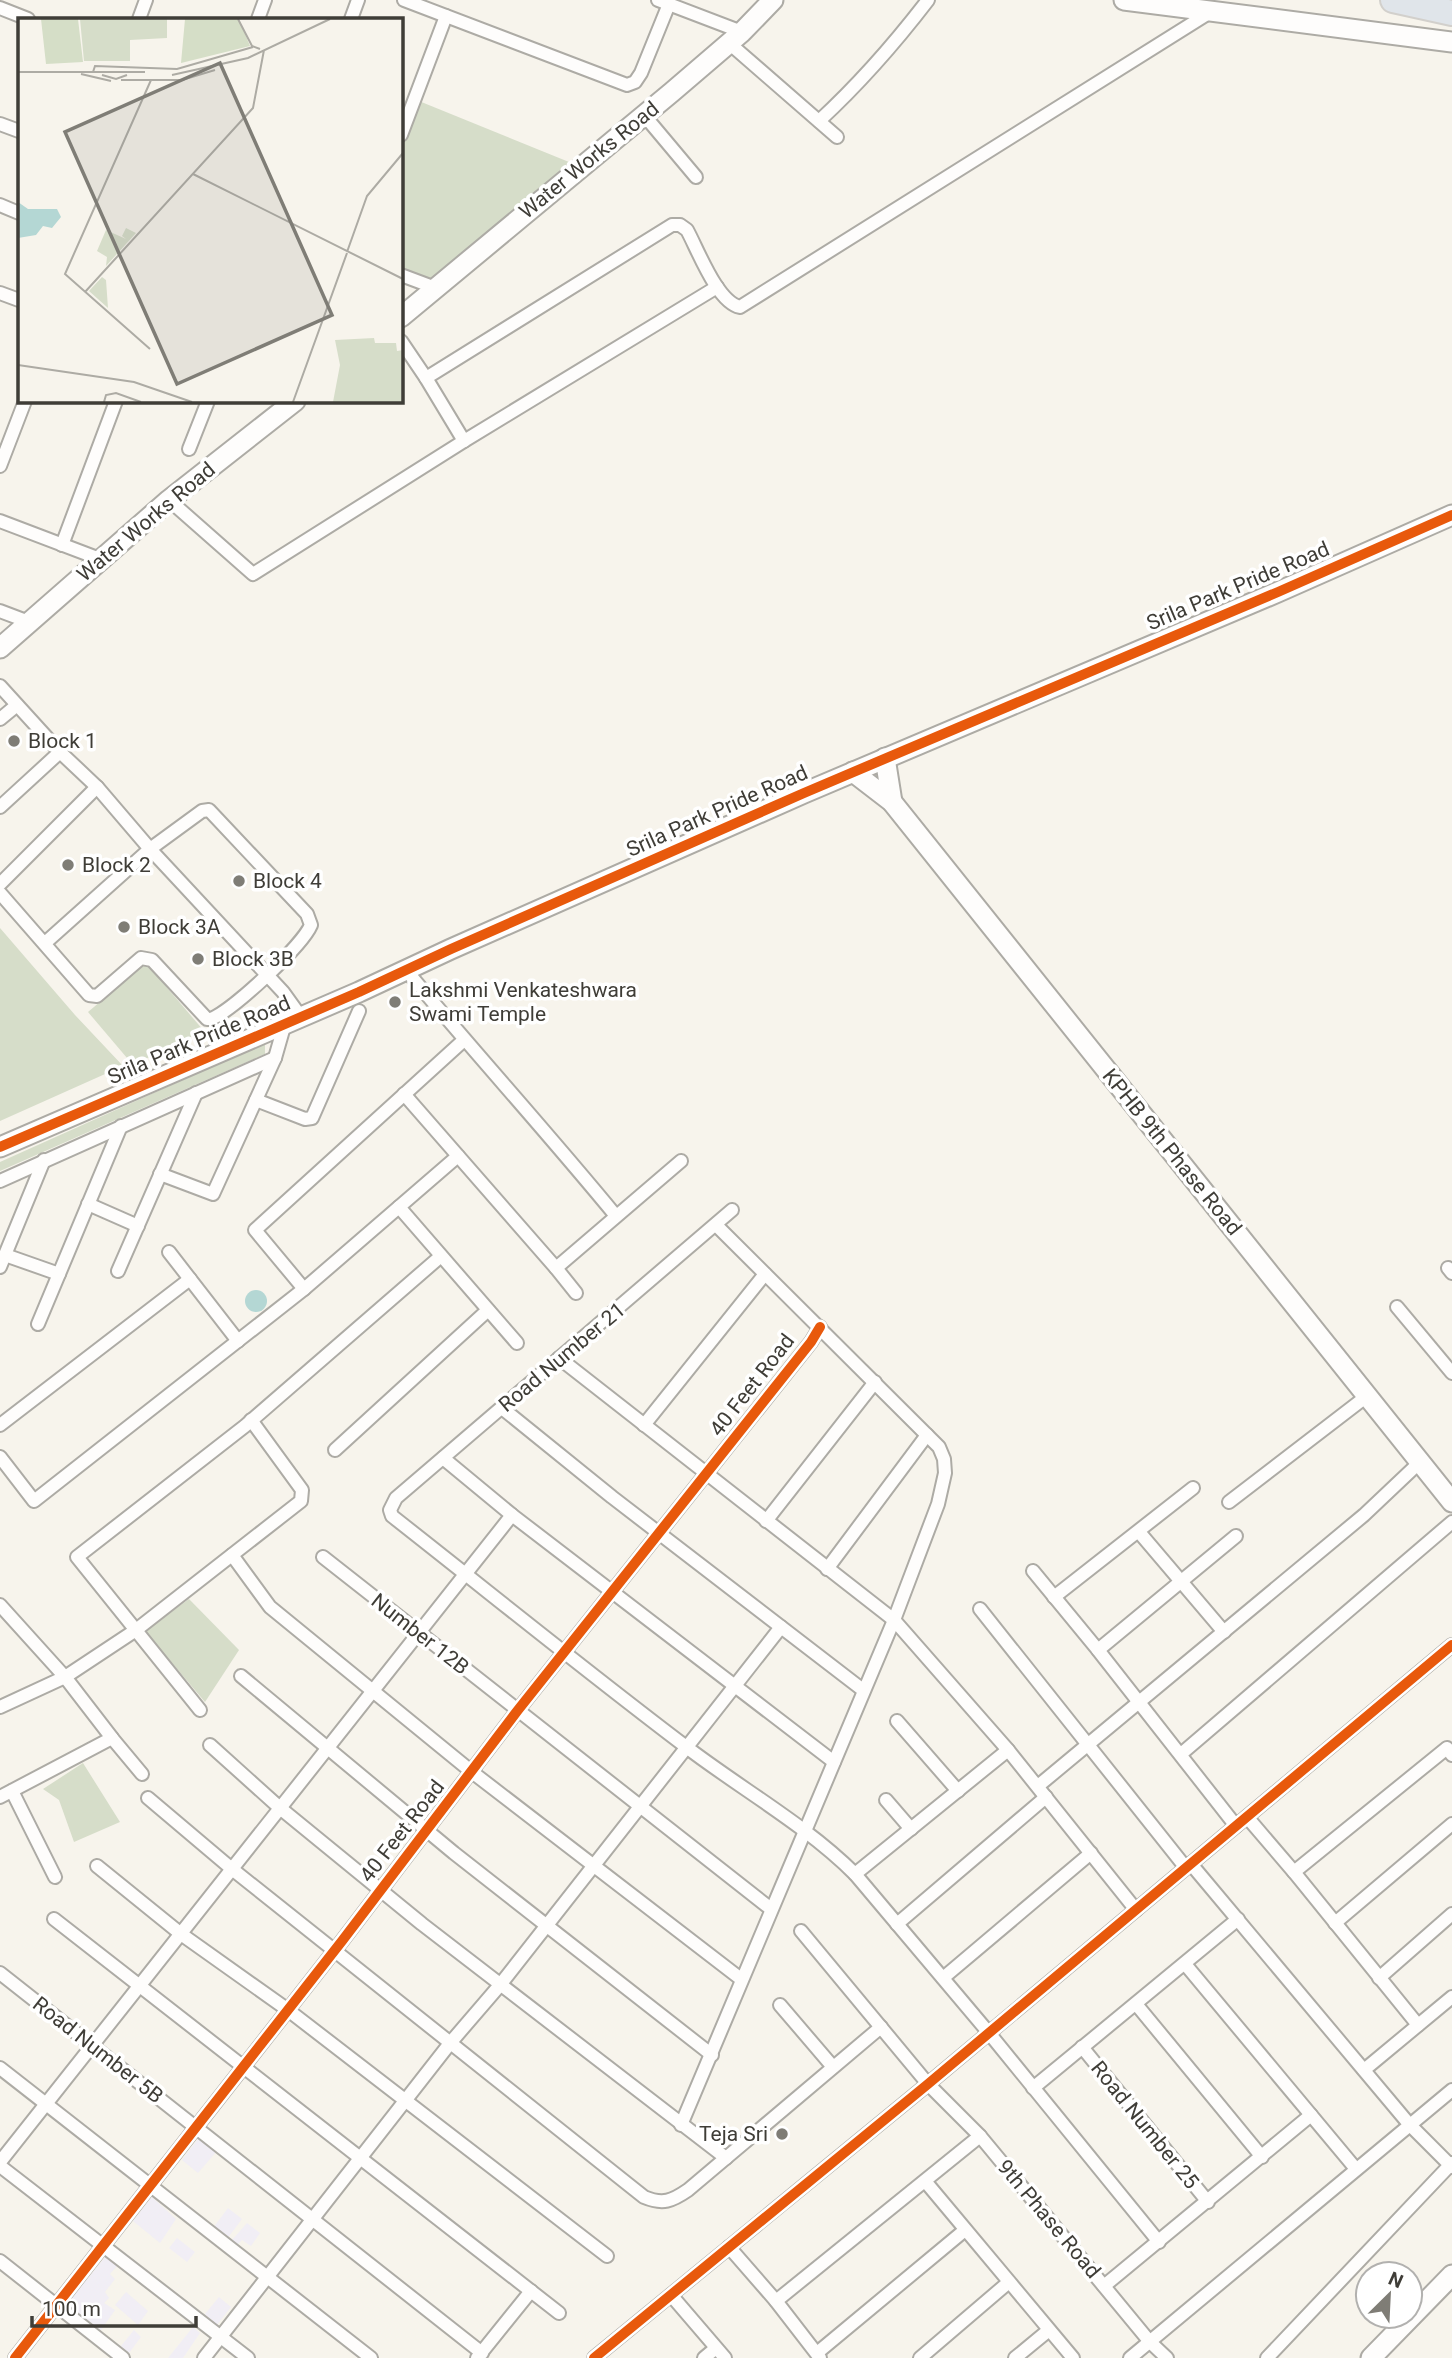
<svg xmlns="http://www.w3.org/2000/svg" width="1452" height="2358" viewBox="0 0 1452 2358" font-family="Roboto,sans-serif">
  <rect width="100%" height="100%" fill="#f7f4ec"/>
  <g fill="#f1eef5">
    <path d="M199 2138 217 2151 198 2173 182 2160Z"/>
    <path d="M152 2197 176 2219 160 2243 133 2221Z"/>
    <path d="M228 2208 242 2219 227 2239 213 2228Z"/>
    <path d="M247 2223 260 2233 251 2246 242 2240 237 2245 232 2240Z"/>
    <path d="M177 2238 195 2252 187 2262 169 2248Z"/>
    <path d="M106 2256 118 2265 110 2274 115 2279 105 2292 109 2298 104 2303 115 2310 101 2330 67 2304Z"/>
    <path d="M126 2292 148 2311 138 2325 115 2305Z"/>
    <path d="M219 2297 231 2307 217 2325 205 2314Z"/>
    <path d="M193 2327 200 2333 183 2358H168Z"/>
    <path d="M134 2330 141 2337 129 2353 121 2346Z"/>
  </g>
  <g fill="#d6ddc9">
    <path d="M414 99 569 162 435 285 401 270V135Z"/>
    <path d="M0 928 75 1015 123 1066 0 1121Z"/>
    <path d="M146 963 204 1031 133 1065 88 1012Z"/>
    <path d="M265 1043V1054L0 1171V1162Z"/>
    <path d="M189 1599 239 1650 205 1702 145 1631Z"/>
    <path d="M83 1763 120 1822 74 1842 59 1800 43 1789Z"/>
  </g>
  <circle fill="#b4d7d4" cx="256" cy="1301" r="11"/>
  <g fill="none" stroke-linecap="round" stroke-linejoin="round">
    <g stroke="#adaba5" stroke-width="16">
      <g id="street">
        <path d="M404 0 627 85 635 82 641 73 669 4"/>
        <path d="M658 0 742 32"/>
        <path d="M0 8 28 19"/>
        <path d="M139 19 146 0"/>
        <path d="M258 19 265 0"/>
        <path d="M351 19 358 0"/>
        <path d="M729 43 837 137"/>
        <path d="M644 115 696 177"/>
        <path d="M819 121C859 84 895 43 928 0"/>
        <path d="M0 124 19 131"/>
        <path d="M401 135 446 16"/>
        <path d="M0 205 19 213"/>
        <path d="M401 275 433 287"/>
        <path d="M0 293 19 300"/>
        <path d="M401 341 426 378 464 441"/>
        <path d="M426 378 672 225H680L687 230C698 250 717 302 740 307L1212 11"/>
        <path d="M189 449 208 401"/>
        <path d="M0 466 25 401"/>
        <path d="M169 500 253 574 464 441 717 287"/>
        <path d="M0 521 100 559"/>
        <path d="M62 545 116 401"/>
        <path d="M0 611 29 622"/>
        <path d="M0 686 60 752 97 787 150 849 283 992 301 1017"/>
        <path d="M0 719 17 705"/>
        <path d="M0 807 60 752"/>
        <path d="M0 884 97 787"/>
        <path d="M0 893 89 995 97 996 141 958 152 960 207 1019H211C233 1010 302 946 311 925L307 914 209 810 202 811 150 849 45 943"/>
        <path d="M406 970C475 1053 547 1132 616 1216"/>
        <path d="M404 1094 556 1268 681 1161"/>
        <path d="M256 1100 305 1119 312 1118 359 1011"/>
        <path d="M160 1174 213 1194 275 1058 285 1023"/>
        <path d="M0 1181 275 1058"/>
        <path d="M88 1204 138 1226"/>
        <path d="M399 1207 517 1343"/>
        <path d="M732 1210 396 1498 390 1510 392 1516C490 1593 586 1671 685 1746 741 1789 806 1825 855 1874"/>
        <path d="M169 1252 238 1341"/>
        <path d="M5 1255 59 1274"/>
        <path d="M0 1267 44 1160"/>
        <path d="M556 1268 576 1293"/>
        <path d="M1448 1268 1452 1273"/>
        <path d="M118 1271 196 1093"/>
        <path d="M304 1289 255 1230 464 1040"/>
        <path d="M1397 1307 1452 1373"/>
        <path d="M38 1324 121 1126"/>
        <path d="M559 1358 894 1620 1008 1750 1136 1910"/>
        <path d="M502 1408 612 1497 863 1690"/>
        <path d="M0 1425 190 1279"/>
        <path d="M644 1425 765 1274"/>
        <path d="M335 1450 488 1310"/>
        <path d="M0 1457 34 1501 304 1289 458 1156"/>
        <path d="M443 1458 512 1515 834 1762"/>
        <path d="M1229 1502 1367 1396"/>
        <path d="M766 1521 875 1382"/>
        <path d="M1139 1532 1224 1632"/>
        <path d="M232 1555 270 1607 472 1772 741 1979"/>
        <path d="M323 1557 771 1909"/>
        <path d="M827 1569 927 1435"/>
        <path d="M1033 1571 1098 1650 1236 1826"/>
        <path d="M1054 1597 1193 1488"/>
        <path d="M0 1605 65 1677 112 1738 0 1797"/>
        <path d="M980 1609 1186 1868"/>
        <path d="M1098 1650 1236 1536"/>
        <path d="M241 1676 454 1853 712 2055"/>
        <path d="M0 1707 65 1677 136 1630 301 1501 302 1490 251 1420"/>
        <path d="M200 1710 77 1557 245 1426 441 1256"/>
        <path d="M897 1721 958 1791"/>
        <path d="M112 1738 142 1774"/>
        <path d="M210 1745 280 1808 422 1924 726 2158"/>
        <path d="M1008 1750 855 1874 989 2033 1159 2242"/>
        <path d="M1181 1754 1452 1522"/>
        <path d="M1038 1786 1364 1515 1420 1462"/>
        <path d="M12 1791 55 1877"/>
        <path d="M148 1798 232 1869 644 2197C663 2205 672 2201 688 2190L881 2027"/>
        <path d="M886 1800 911 1829"/>
        <path d="M1247 1817 1294 1872"/>
        <path d="M1191 1864 1409 2124 1452 2167"/>
        <path d="M97 1866 181 1934 288 2010 607 2256"/>
        <path d="M54 1919 559 2313"/>
        <path d="M1335 1923 1452 1824"/>
        <path d="M897 1924 1046 1797"/>
        <path d="M801 1931 928 2084 980 2136 1150 2342 1167 2358"/>
        <path d="M1185 1964 1356 2169"/>
        <path d="M0 1973 482 2353"/>
        <path d="M943 1978 1091 1853"/>
        <path d="M1379 1978 1452 1914"/>
        <path d="M1136 2004 1262 2157"/>
        <path d="M780 2005 833 2067"/>
        <path d="M1418 2025 1294 1872 1447 1748 1452 1755"/>
        <path d="M1082 2047 1208 2202"/>
        <path d="M0 2068 371 2358"/>
        <path d="M1364 2070 1452 1997"/>
        <path d="M1033 2088 1238 1919"/>
        <path d="M681 2125 894 1620 938 1504 945 1473 944 1459 939 1447 717 1226"/>
        <path d="M0 2162 512 1515"/>
        <path d="M0 2166 248 2358"/>
        <path d="M925 2181 1073 2358"/>
        <path d="M729 2247 776 2301 820 2358"/>
        <path d="M0 2261 123 2358"/>
        <path d="M1104 2286 1311 2115"/>
        <path d="M671 2295 725 2358"/>
        <path d="M776 2301 980 2136"/>
        <path d="M817 2353 965 2230"/>
        <path d="M15 2358 342 1941 518 1710 811 1342 820 1327"/>
        <path d="M204 2358 451 2042 500 1985 781 1627"/>
        <path d="M477 2358 531 2291"/>
        <path d="M594 2358 928 2084 1452 1645"/>
        <path d="M704 2358 716 2348"/>
        <path d="M920 2358 1009 2282"/>
        <path d="M1015 2358 1049 2330"/>
        <path d="M1130 2358 1452 2090"/>
        <path d="M1267 2358 1452 2163"/>
      </g>
    </g>
    <g stroke="#adaba5" stroke-width="23">
      <g id="secondary">
        <path d="M1124 0 1452 42"/>
        <path d="M401 317 672 92 742 32 773 0"/>
        <path d="M0 648 169 500 295 401"/>
        <path d="M885 758 892 802"/>
        <path d="M853 772 892 802 1452 1502"/>
        <path d="M0 1147 359 992 451 949 804 793 1278 592 1452 515"/>
        <path d="M1371 2358 1452 2275"/>
      </g>
    </g>
    <g stroke="#d2d0cc" stroke-width="28">
      <path id="highway" d="M1393 0 1452 13"/>
    </g>
    <use href="#street" stroke="#fefdfc" stroke-width="12"/>
    <use href="#secondary" stroke="#fefdfc" stroke-width="19"/>
    <use href="#highway" stroke="#e0e5ea" stroke-width="24"/>
    <g stroke="#fff" stroke-width="15">
      <g id="cycleway">
        <path d="M0 1147 359 992 451 949 804 793 1278 592 1452 515"/>
        <path d="M15 2358 342 1941 518 1710 811 1342 820 1327"/>
        <path d="M594 2358 928 2084 1452 1645"/>
      </g>
    </g>
    <use href="#cycleway" stroke="#e8590c" stroke-width="10"/>
  </g>
  <g fill="#7f7d76" stroke="#fff" stroke-width="2.5">
    <circle cx="14" cy="741" r="7"/>
    <circle cx="68" cy="865" r="7"/>
    <circle cx="239" cy="881" r="7"/>
    <circle cx="124" cy="927" r="7"/>
    <circle cx="198" cy="959" r="7"/>
    <circle cx="395" cy="1002" r="7"/>
    <circle cx="782" cy="2134" r="7"/>
  </g>
  <g text-anchor="middle" dominant-baseline="central" stroke-width="7" stroke-linejoin="round" paint-order="stroke">
    <g font-size="21" fill="#3f3d37" stroke="#fff">
      <text transform="translate(589 160) rotate(-39)">Water Works Road</text>
      <text transform="translate(146 522) rotate(-40)">Water Works Road</text>
      <text transform="translate(1238 586) rotate(-23)">Srila Park Pride Road</text>
      <text transform="translate(717 811) rotate(-24)">Srila Park Pride Road</text>
      <text transform="translate(199 1040) rotate(-23)">Srila Park Pride Road</text>
      <text transform="translate(1172 1152) rotate(51)">KPHB 9th Phase Road</text>
      <text transform="translate(562 1357) rotate(-40)">Road Number 21</text>
      <text transform="translate(752 1385) rotate(-52)">40 Feet Road</text>
      <text transform="translate(420 1634) rotate(38)">Number 12B</text>
      <text transform="translate(402 1831) rotate(-52)">40 Feet Road</text>
      <text transform="translate(98 2050) rotate(38)">Road Number 5B</text>
      <text transform="translate(1145 2125) rotate(51)">Road Number 25</text>
      <text transform="translate(1049 2219) rotate(50)">9th Phase Road</text>
    </g>
    <g font-size="21" fill="#3f3d37" stroke="#fff" text-anchor="start">
      <text x="28" y="741">Block 1</text>
      <text x="82" y="865">Block 2</text>
      <text x="253" y="881">Block 4</text>
      <text x="138" y="927">Block 3A</text>
      <text x="212" y="959">Block 3B</text>
      <text x="409" y="990">Lakshmi Venkateshwara<tspan x="409" dy="24">Swami Temple</tspan></text>
      <text x="768" y="2134" text-anchor="end">Teja Sri</text>
    </g>
  </g>
  <g transform="translate(18 18)">
    <rect width="385" height="385" fill="#f7f4ec"/>
    <path d="M62 1H149V20L112 22V43H66ZM108 210 118 215 88 248 89 239 79 233 88 212 108 221 104 218ZM84 259 88 262 90 290 71 273ZM356 320 357 325H378L379 333 385 332V384H315L322 347 317 322Z" fill="#d6ddc9"/>
    <path d="M23 1H60L65 44 28 46ZM167 1H221L232 28 163 45Z" fill="#d5dec7"/>
    <path d="M0 184 10 191H39L43 199 34 210 25 208 18 217 0 220Z" fill="#b4d7d4"/>
    <path fill="none" stroke="#adaba4" stroke-width="2" d="M220 1 234 28 242 31M0 54H127M75 54 77 48 159 51 235 29M63 56 93 63M84 57 98 61 109 57M154 57 230 40 312 1M103 62H164L197 52M175 156 385 261M329 234 349 178 385 135M67 274 235 90 246 32M132 331 47 256 133 62M0 347 116 364 174 384M86 384 88 377 98 375 123 384M275 384 329 235"/>
    <path fill="#7f7d76" fill-opacity="0.15" stroke="#7f7d76" stroke-width="3.5" d="M202 45 314 297 159 366 47 114Z"/>
    <rect width="385" height="385" fill="none" stroke="#3f3d37" stroke-width="3.5"/>
  </g>
  <g transform="translate(1389 2295) rotate(24)"><circle r="33" fill="#ffffff" stroke="#b2b1af" stroke-width="2"/>
  <path d="M0-5L12 26L0 18L-12 26Z" fill="#7f7d76"/>
  <text y="-10" font-size="19" font-weight="bold" text-anchor="middle" fill="#3f3d37">N</text>
  </g>
  <path d="M32 2316v10h164v-10" fill="none" stroke="#3f3d37" stroke-width="3.5"/>
  <text x="42" y="2316" font-size="21" fill="#3f3d37" stroke="#ffffff" stroke-width="5" paint-order="stroke">100 m</text>
</svg>
